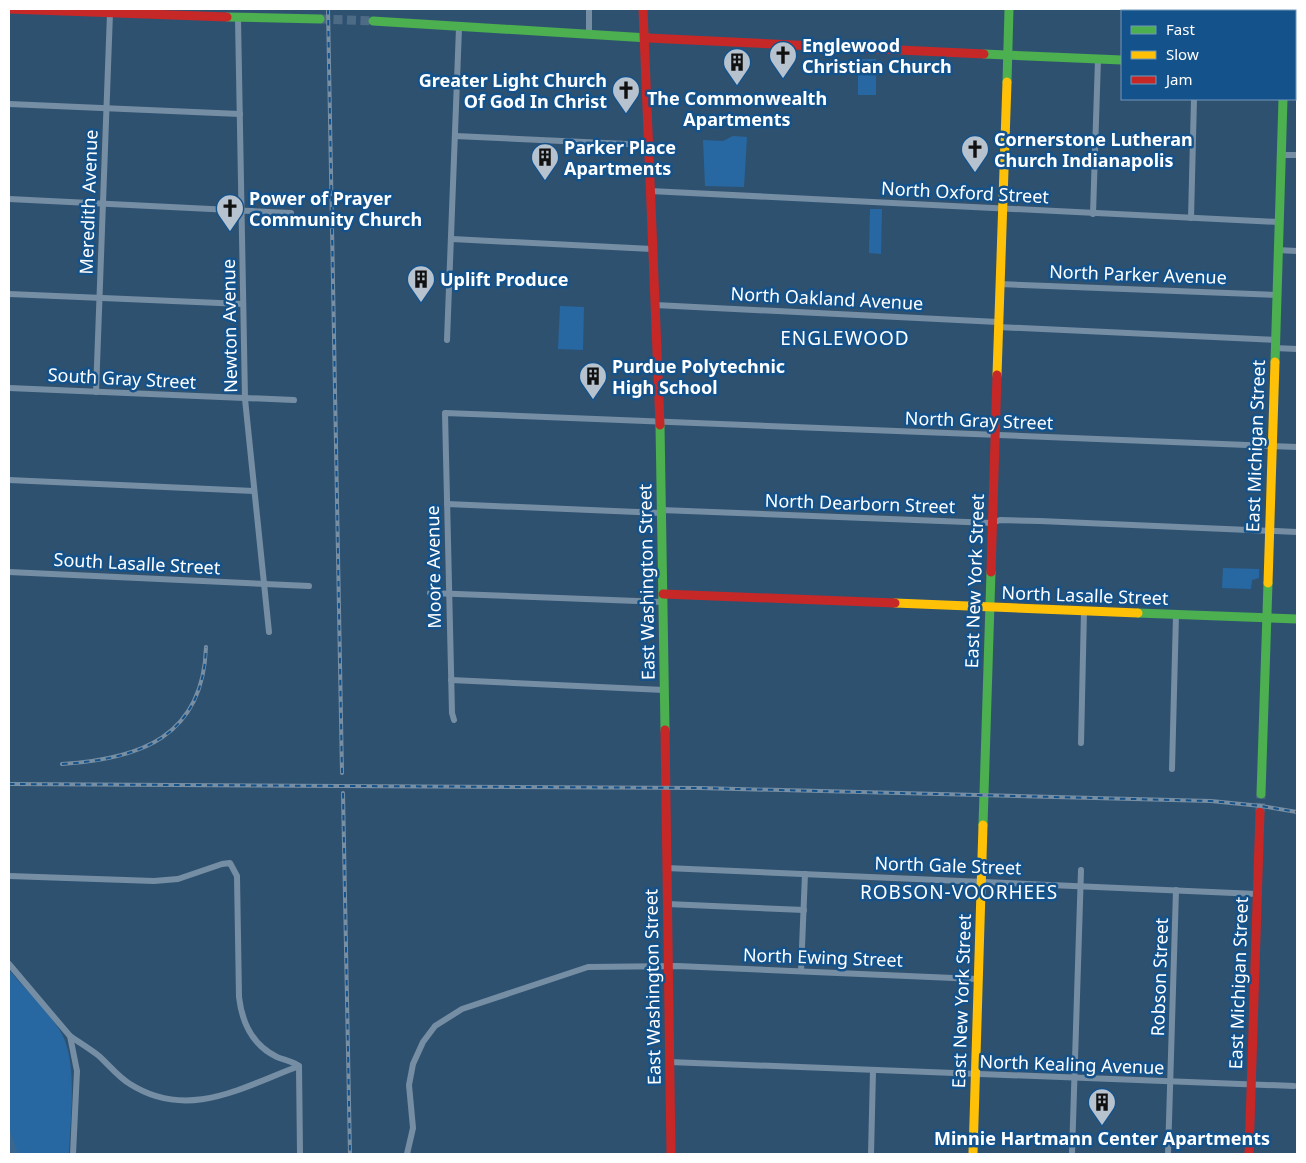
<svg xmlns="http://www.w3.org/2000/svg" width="1306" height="1163" viewBox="0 0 1306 1163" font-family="'Noto Sans',sans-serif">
  <rect width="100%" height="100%" fill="#2f5170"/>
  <g fill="#2768a2">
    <rect x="858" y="59" width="18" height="36"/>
    <path d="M733 136 747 137 744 187 705 186 703 140 723 141Z"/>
    <path d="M870 209H882L881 254 869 253Z"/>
    <path d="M560 306 584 307 583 350 558 349Z"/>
    <path d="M1223 568 1259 569V578L1252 580 1251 589 1222 588Z"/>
    <path d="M9 970C25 989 45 1008 59 1029 79 1058 70 1120 69 1154H9Z"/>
  </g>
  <path fill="#39678f" d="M9 1130 11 1133 18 1154H10Z"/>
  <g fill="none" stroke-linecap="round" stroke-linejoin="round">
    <g stroke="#4e6b85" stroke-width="9" stroke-dasharray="9 4.5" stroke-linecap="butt">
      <path d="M320 19 373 21"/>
      <path d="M1260 812 1261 794"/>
    </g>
    <g stroke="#768ea4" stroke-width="6">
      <path d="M589 9V35"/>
      <path d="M238 19 245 399 269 632"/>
      <path d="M9 104 240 114"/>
      <path d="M455 136 649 145"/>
      <path d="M1281 155H1297"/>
      <path d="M650 191 1278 222"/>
      <path d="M9 199 291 213"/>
      <path d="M1093 214 1098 59"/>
      <path d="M1191 218 1194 99"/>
      <path d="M452 239 652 249"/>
      <path d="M1277 250 1297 251"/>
      <path d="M999 284 1276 295"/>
      <path d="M9 294 243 304"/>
      <path d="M655 305 998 322"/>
      <path d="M998 327 1275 340"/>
      <path d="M447 340 459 28"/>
      <path d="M1274 348 1297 349"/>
      <path d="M9 388 294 400"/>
      <path d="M96 392 110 13"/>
      <path d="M9 480 254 491"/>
      <path d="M447 504 661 513"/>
      <path d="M661 510 992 523 1000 520 1040 521 1297 532"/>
      <path d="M9 572 309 586"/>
      <path d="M430 593 663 602"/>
      <path d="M451 680 664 690"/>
      <path d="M454 720 452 713 445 413 1297 447"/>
      <path d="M1081 743 1084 611"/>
      <path d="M1172 769 1176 615"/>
      <path d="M666 868 1257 894"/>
      <path d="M9 876 154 881 178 879 222 864 230 863 237 876 239 997C242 1023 252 1045 277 1057 284 1060 292 1061 299 1066L300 1154"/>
      <path d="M667 904 804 910"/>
      <path d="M9 964 70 1036 77 1071 73 1154"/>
      <path d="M801 971 805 874"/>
      <path d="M70 1036C80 1043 90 1049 99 1056 110 1066 118 1077 130 1084 188 1121 243 1087 299 1066"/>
      <path d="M669 1062 1294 1086"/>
      <path d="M407 1154 413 1128 409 1085 413 1064 423 1042 435 1026 462 1009 588 967 677 966 977 979"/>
      <path d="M871 1154 873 1071"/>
      <path d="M1072 1154 1081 870"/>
      <path d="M1168 1154 1176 890"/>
    </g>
    <g stroke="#4caf50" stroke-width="9">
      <path d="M1285 9V11"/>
      <path d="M227 17 320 19"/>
      <path d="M373 21 648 38"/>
      <path d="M984 54 1122 60"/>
      <path d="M1007 82 1009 9"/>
      <path d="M1275 362 1283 99"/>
      <path d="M660 425 665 730"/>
      <path d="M1138 613 1297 619"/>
      <path d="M1261 794 1268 583"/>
      <path d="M983 825 991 572"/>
    </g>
    <g stroke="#ffc107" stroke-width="9">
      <path d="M1295 66H1297"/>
      <path d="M997 375 1007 82"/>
      <path d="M1268 583 1275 362"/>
      <path d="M895 603 1138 613"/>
      <path d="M973 1154 983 825"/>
    </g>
    <g stroke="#c62828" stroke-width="9">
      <path d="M9 9 227 17"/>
      <path d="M643 9 660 425"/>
      <path d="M648 38 984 54"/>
      <path d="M991 572 997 375"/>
      <path d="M663 594 895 603"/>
      <path d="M665 730 671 1154"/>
      <path d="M1249 1154 1260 812"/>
    </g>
    <g stroke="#788fa3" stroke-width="4">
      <g id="rail">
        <path d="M328 9 342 773"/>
        <path d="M62 764C140 759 203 737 206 647"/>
        <path d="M9 784 700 788 1211 801 1261 806 1297 812"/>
        <path d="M343 793 350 1154"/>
      </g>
    </g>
    <use href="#rail" stroke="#14528b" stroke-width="2" stroke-dasharray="5.5" stroke-linecap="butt"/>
  </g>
  <defs>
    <g id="church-pin" transform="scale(1.4375)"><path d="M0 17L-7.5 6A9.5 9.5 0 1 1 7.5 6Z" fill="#b6c2cd" stroke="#14528b"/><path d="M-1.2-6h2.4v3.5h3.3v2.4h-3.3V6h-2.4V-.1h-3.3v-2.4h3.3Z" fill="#111"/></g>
    <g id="building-pin" transform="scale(1.4375)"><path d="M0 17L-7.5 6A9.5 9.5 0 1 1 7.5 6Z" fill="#b6c2cd" stroke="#14528b"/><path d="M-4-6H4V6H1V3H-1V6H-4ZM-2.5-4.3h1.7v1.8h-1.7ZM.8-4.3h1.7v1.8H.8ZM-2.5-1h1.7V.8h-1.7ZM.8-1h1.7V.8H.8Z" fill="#111"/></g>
  </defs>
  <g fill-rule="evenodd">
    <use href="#church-pin" x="783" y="55"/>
    <use href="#building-pin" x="737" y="62"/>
    <use href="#church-pin" x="626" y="90"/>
    <use href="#church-pin" x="975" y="149"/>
    <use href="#building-pin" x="545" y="157"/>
    <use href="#church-pin" x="230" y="208"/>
    <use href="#building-pin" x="421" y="279"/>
    <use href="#building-pin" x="593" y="376"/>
    <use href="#building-pin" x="1102" y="1102"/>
  </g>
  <g text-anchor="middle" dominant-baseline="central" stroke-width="5" stroke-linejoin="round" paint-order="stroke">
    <g font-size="18" font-weight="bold" fill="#fff" stroke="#14528b" text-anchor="start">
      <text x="802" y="45">Englewood<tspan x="802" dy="21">Christian Church</tspan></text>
      <text x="607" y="80" text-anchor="end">Greater Light Church<tspan x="607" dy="21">Of God In Christ</tspan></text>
      <text x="737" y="98" text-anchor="middle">The Commonwealth<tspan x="737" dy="21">Apartments</tspan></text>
      <text x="994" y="139">Cornerstone Lutheran<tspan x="994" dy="21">Church Indianapolis</tspan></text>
      <text x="564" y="147">Parker Place<tspan x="564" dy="21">Apartments</tspan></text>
      <text x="249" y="198">Power of Prayer<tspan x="249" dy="21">Community Church</tspan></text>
      <text x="440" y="279">Uplift Produce</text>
      <text x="612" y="366">Purdue Polytechnic<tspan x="612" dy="21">High School</tspan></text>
      <text x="1102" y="1138" text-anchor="middle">Minnie Hartmann Center Apartments</text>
    </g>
    <g font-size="18" fill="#fff" stroke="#14528b">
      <text transform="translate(965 192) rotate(3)">North Oxford Street</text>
      <text transform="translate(88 202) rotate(-88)">Meredith Avenue</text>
      <text transform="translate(1138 274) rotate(2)">North Parker Avenue</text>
      <text transform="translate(827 298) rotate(3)">North Oakland Avenue</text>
      <text transform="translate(229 326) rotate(-91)">Newton Avenue</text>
      <text transform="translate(122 378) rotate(3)">South Gray Street</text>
      <text transform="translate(979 420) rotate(2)">North Gray Street</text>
      <text transform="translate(1255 446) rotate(-88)">East Michigan Street</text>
      <text transform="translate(860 503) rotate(2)">North Dearborn Street</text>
      <text transform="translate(137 563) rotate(3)">South Lasalle Street</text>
      <text transform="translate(433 567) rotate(-91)">Moore Avenue</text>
      <text transform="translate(974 581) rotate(-88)">East New York Street</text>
      <text transform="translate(646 582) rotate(-91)">East Washington Street</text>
      <text transform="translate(1085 595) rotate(2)">North Lasalle Street</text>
      <text transform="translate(948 865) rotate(2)">North Gale Street</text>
      <text transform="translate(823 957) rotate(2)">North Ewing Street</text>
      <text transform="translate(1159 977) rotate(-88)">Robson Street</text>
      <text transform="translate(1238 983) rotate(-88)">East Michigan Street</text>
      <text transform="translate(652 987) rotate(-91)">East Washington Street</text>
      <text transform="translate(961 1001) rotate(-88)">East New York Street</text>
      <text transform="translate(1072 1064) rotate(2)">North Kealing Avenue</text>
    </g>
    <g font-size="19" letter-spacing="1" fill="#fff" stroke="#14528b">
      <text x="845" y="338">ENGLEWOOD</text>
      <text x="959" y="892">ROBSON-VOORHEES</text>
    </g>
  </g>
  <rect width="1306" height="1163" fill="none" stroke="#ffffff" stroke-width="20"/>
  <rect x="1121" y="10" width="175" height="90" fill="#14528b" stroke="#7297b9"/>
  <rect x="1131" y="26" width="25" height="8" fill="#4caf50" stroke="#7297b9"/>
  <text x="1166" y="35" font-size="15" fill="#ffffff">Fast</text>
  <rect x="1131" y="51" width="25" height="8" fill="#ffc107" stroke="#7297b9"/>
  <text x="1166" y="60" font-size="15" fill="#ffffff">Slow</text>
  <rect x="1131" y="76" width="25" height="8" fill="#c62828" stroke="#7297b9"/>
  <text x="1166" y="85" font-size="15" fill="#ffffff">Jam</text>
</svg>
